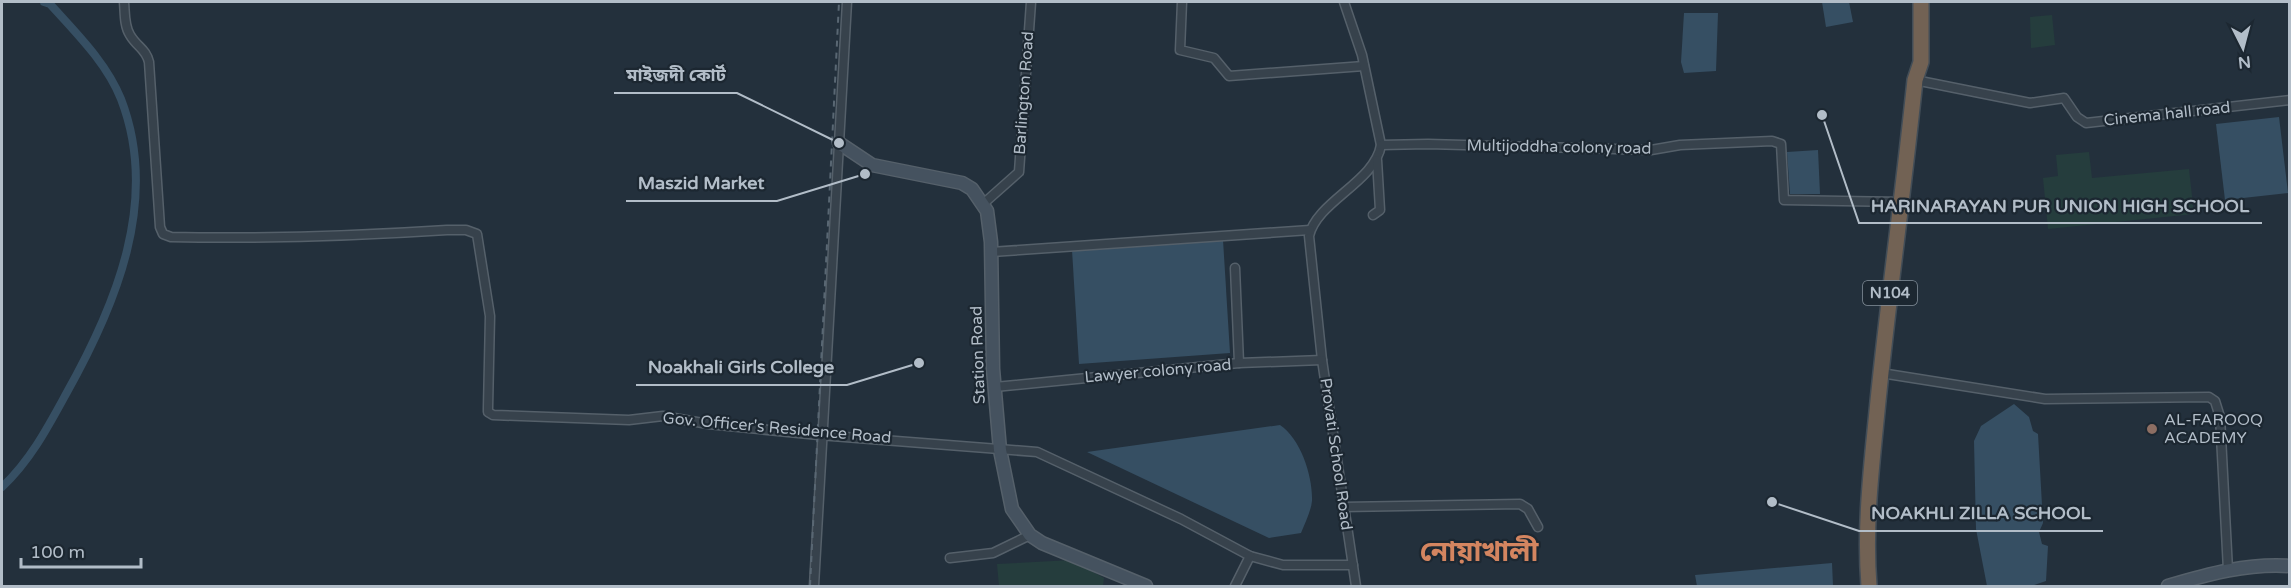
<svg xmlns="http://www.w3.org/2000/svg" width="2291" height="588" viewBox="0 0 2291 588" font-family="'Varela Round','Noto Sans Bengali',sans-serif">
  <rect width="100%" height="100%" fill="#23303c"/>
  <g fill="#253d3d">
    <path d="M2052 15 2055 45 2031 48 2030 17Z"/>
    <path d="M2089 152 2092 178 2189 169 2194 214 2048 229 2043 178 2058 176 2056 155Z"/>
    <path d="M1072 560 1104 578 1103 586H999L997 564Z"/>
  </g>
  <g fill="#364f63">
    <path d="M1822 2H1849L1853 22 1826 27Z"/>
    <path d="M1684 13H1718L1716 71 1684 73 1681 62Z"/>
    <path d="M2279 117 2288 193 2225 200 2216 124Z"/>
    <path d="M1818 150 1820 194H1790L1787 152Z"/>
    <path d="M1223 240 1230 353 1079 364 1072 250Z"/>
    <path d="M2014 404 2029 417 2033 431 2038 434 2043 523 2039 532 2042 544 2048 546 2046 581 2031 586H1987L1976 529 1974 441 1981 426Z"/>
    <path d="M1280 425C1301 439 1313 477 1312 501 1311 511 1305 523 1301 533L1269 538 1087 452Z"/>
    <path d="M1832 563 1833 586H1697L1695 575Z"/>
  </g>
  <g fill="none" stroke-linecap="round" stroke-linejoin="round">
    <path stroke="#364f63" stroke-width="8" d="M2 487C30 461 48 427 66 394 116 305 160 200 121 99 106 62 76 33 50 4L44 2"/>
    <g stroke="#55606a" stroke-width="11">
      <g id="street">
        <path d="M124 2C125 12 124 26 130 35 137 47 146 49 149 62L160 227 163 234 171 237C263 239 355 236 447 230H466L477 234 490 316 488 408V412L493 415 629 420 663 416 708 424 819 435 1037 452 1181 519 1250 556 1283 565H1353"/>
        <path d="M1182 2 1180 50 1214 58 1229 76 1364 66"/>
        <path d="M1344 2 1362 55 1381 145C1375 182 1317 201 1309 236L1322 360 1356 586"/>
        <path d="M1915 80 2030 103 2064 98 2077 117 2086 123 2290 100"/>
        <path d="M1381 145 1428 144 1651 150 1680 145 1772 141 1781 144 1784 200 1901 202"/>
        <path d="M983 204 1019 172 1031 2"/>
        <path d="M1373 215 1380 210 1377 160"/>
        <path d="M991 252 1310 230"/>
        <path d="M1235 268 1239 363"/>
        <path d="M1881 373 2045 399 2209 397 2215 401 2220 417 2228 570"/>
        <path d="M995 387 1239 363 1322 360"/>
        <path d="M1343 507 1520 504 1528 509 1538 527"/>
        <path d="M950 558 993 553 1030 535"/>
        <path d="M814 586 847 2"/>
        <path d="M1235 586 1250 556"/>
      </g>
    </g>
    <g stroke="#55606a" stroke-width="15">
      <g id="secondary">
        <path d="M839 143 872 165 962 183 972 189 987 211 991 242 993 369 1000 450 1012 509 1030 535 1042 543 1146 586"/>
        <path d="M2168 586C2208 574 2248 563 2290 566"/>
      </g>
    </g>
    <g stroke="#424d57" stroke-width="18">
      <path id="highway" d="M1869 586C1864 524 1872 463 1878 401 1889 293 1904 187 1915 80L1921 62V2"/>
    </g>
    <use href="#street" stroke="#37424c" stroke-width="8"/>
    <use href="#secondary" stroke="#45525f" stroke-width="12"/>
    <use href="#highway" stroke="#726254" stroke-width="15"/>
    <path stroke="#596773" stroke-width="2" stroke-dasharray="6 6" stroke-linecap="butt" d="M810 586 839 2"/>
  </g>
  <circle fill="#8d6e63" stroke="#1c2731" stroke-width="2" cx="2152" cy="429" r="6"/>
  <g text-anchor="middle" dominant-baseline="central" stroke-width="4.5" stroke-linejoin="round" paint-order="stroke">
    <rect fill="#1c2731" stroke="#85909b" stroke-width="1.5" x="1863" y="281" width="54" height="24" rx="4.5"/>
    <g font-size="15" font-weight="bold" fill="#b2bdc8">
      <text x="1890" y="293">N104</text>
    </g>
    <g font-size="16" fill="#b2bdc8" stroke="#1c2731">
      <text transform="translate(1024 93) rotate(-86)">Barlington Road</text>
      <text transform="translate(2167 114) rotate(-6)">Cinema hall road</text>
      <text transform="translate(1559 147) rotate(1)">Multijoddha colony road</text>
      <text transform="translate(978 355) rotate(-92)">Station Road</text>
      <text transform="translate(1158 371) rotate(-5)">Lawyer colony road</text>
      <text transform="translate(777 428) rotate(5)">Gov. Officer's Residence Road</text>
      <text transform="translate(1336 454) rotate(82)">Provati School Road</text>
    </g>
    <g font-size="16" fill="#b2bdc8" stroke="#1c2731" text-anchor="start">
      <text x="2164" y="420">AL-FAROOQ<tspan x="2164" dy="18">ACADEMY</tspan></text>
    </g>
    <g font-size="28" font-weight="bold" fill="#d48560" stroke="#1c2731">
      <text x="1479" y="552">নোয়াখালী</text>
    </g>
  </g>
  <path fill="none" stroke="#b2bdc8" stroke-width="2" d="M839 143L737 93H614M865 174L777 201H626M1822 115L1859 223H2262M919 363L847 385H636M1772 502L1859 531H2103"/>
  <g fill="#b2bdc8" stroke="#1c2731" stroke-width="2">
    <circle cx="839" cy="143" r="6"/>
    <circle cx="865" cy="174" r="6"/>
    <circle cx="1822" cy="115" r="6"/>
    <circle cx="919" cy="363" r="6"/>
    <circle cx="1772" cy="502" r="6"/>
  </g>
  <g font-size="18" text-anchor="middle" font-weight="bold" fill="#b2bdc8" stroke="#1c2731" stroke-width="4.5" stroke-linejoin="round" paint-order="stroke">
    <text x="676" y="81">মাইজদী কোর্ট</text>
    <text x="701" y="189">Maszid Market</text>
    <text x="2060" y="212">HARINARAYAN PUR UNION HIGH SCHOOL</text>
    <text x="741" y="373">Noakhali Girls College</text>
    <text x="1981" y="519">NOAKHLI ZILLA SCHOOL</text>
  </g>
  <rect width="2291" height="588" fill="none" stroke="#b2bdc8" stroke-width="6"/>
  <g transform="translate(2243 48) rotate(174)" stroke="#1c2731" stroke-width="4.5" paint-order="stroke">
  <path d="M0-4.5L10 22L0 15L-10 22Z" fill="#b2bdc8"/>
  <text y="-9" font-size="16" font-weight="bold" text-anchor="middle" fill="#b2bdc8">N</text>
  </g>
  <path d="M21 558v9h120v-9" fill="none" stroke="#b2bdc8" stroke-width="3"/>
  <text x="30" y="558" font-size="18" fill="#b2bdc8" stroke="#1c2731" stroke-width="4.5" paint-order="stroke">100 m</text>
</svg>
